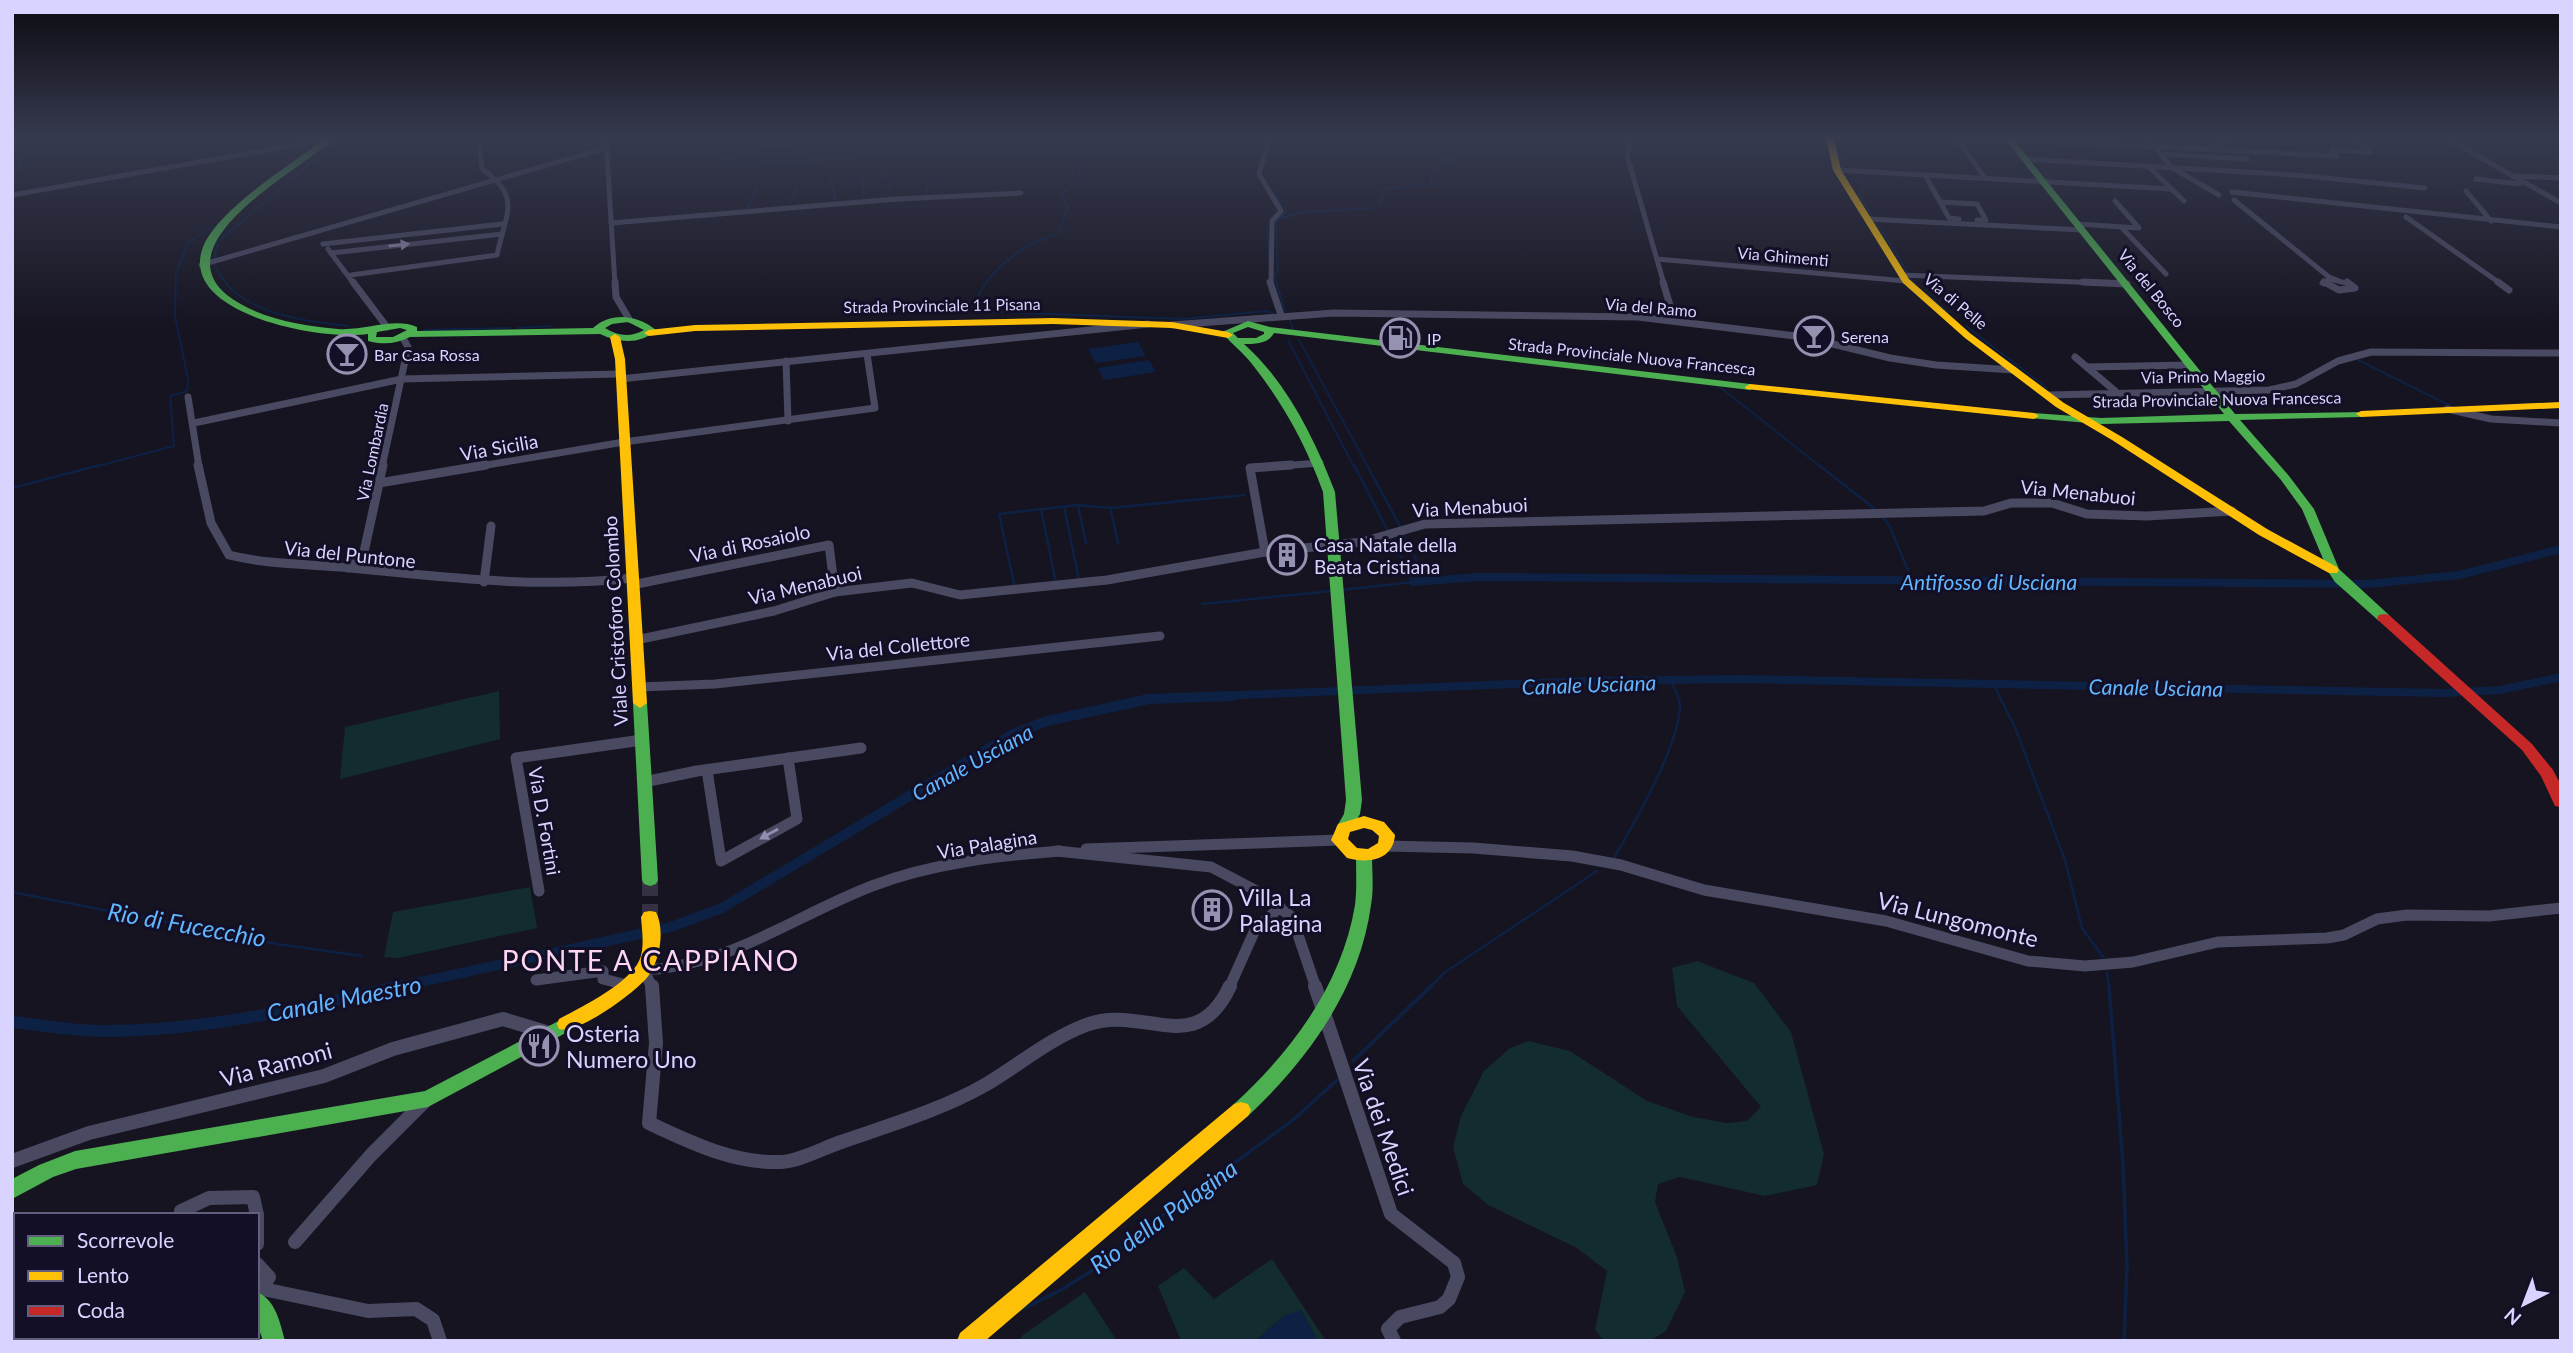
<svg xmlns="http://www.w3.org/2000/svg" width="2573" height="1353" viewBox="0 0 2573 1353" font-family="Lato,sans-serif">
  <rect width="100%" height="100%" fill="#161421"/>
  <g fill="#132c2d">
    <path d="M499 691 500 739 340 779 345 727Z"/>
    <path d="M530 887 537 928 398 958 384 957 393 912Z"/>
    <path d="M1697 961 1754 983 1791 1032 1824 1154 1817 1185 1765 1196 1680 1177 1658 1184 1655 1202 1677 1257 1685 1292 1666 1331 1650 1341H1604L1595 1330 1607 1271 1577 1248 1488 1205 1463 1184 1453 1147 1461 1116 1484 1071 1510 1048 1529 1041 1570 1051 1647 1101 1693 1117 1727 1123 1747 1121 1761 1107 1677 1006 1672 968Z"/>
    <path d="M1272 1259 1326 1341H1318L1301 1311 1285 1315 1255 1341H1181L1158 1286 1184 1268 1214 1299Z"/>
    <path d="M1085 1292 1117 1341H1018L1023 1335Z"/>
  </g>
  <g fill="#0d2144">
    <path d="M1138 342 1146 356 1096 363 1088 349Z"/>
    <path d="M1149 360 1156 372 1104 380 1098 368Z"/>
    <path d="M1301 1310 1318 1341H1255L1285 1315Z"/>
  </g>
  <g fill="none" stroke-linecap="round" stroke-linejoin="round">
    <g stroke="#0d2144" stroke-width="2">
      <path d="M729 143 781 138"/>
      <path d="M1073 143 1072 186 1061 194 1068 207 1059 232C1051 237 1042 239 1034 243 1008 256 979 282 973 311L1183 319 1266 311 1273 313"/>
      <path d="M1836 145 1844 168"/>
      <path d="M728 149 848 141"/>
      <path d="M727 157 853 148"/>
      <path d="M726 166 854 157"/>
      <path d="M882 171 888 180 891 197"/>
      <path d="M862 173 864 199"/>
      <path d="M831 177 836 203"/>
      <path d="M1860 178 1864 187 1859 194 1916 286"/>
      <path d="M12 180 32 138"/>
      <path d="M1272 190 1286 210"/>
      <path d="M925 197 931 177"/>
      <path d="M790 204 799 182"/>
      <path d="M1379 206 1385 188 1432 185 1431 173 1435 169 1482 138"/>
      <path d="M747 209 758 185"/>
      <path d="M1282 218 1303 212 1372 208"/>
      <path d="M1267 228 1269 261"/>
      <path d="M220 240 339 139"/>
      <path d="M214 260 218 243"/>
      <path d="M214 263C234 314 300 320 348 326"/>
      <path d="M177 270 189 242 214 226"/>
      <path d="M176 275 175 316 188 379"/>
      <path d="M1921 290 1948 312"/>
      <path d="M1285 311 1274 275 1278 271 1276 222 1286 212"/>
      <path d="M1289 318 1294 331"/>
      <path d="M1966 326 2047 388"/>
      <path d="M518 328 551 326"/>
      <path d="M424 330 509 328"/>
      <path d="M1288 340 1354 467"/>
      <path d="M1299 340 1368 467"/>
      <path d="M2356 359 2449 405"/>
      <path d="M1720 387 1821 467"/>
      <path d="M94 467 174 446 170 396 187 391 188 382"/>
    </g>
    <g stroke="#0d2144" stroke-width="2.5">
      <path d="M1354 465 1388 531"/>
      <path d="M1367 465 1400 526"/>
      <path d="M1819 465 1876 510"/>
      <path d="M12 488 100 465"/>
      <path d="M1078 505 1086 543"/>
      <path d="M1064 506 1079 580"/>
      <path d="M1041 509 1056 583"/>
      <path d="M1111 510 1118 544"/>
      <path d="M1881 515 1889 525 1908 570"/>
      <path d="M1403 534 1428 582"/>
      <path d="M1015 588 999 514 1078 505 1110 508 1245 495"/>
      <path d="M1341 590 1413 582 1391 537"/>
      <path d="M1202 604 1331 591"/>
      <path d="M1994 685 2016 730 2065 860 2082 928 2103 957"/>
      <path d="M1614 858C1634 824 1679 745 1680 706 1680 698 1674 688 1671 680"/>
      <path d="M12 892 277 944 362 956"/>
      <path d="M2107 972 2109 988"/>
      <path d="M1429 988 1444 973 1597 871"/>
    </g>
    <g stroke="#0d2144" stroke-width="3.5">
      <path d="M2109 986 2123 1164 2127 1266 2124 1341"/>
      <path d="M1353 1061 1431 986"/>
      <path d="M1022 1309 1061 1290 1104 1263 1133 1237 1293 1120 1337 1080"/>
    </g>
    <g stroke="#0d2144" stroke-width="8">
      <path d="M1413 582 1479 577 2368 584 2459 575 2561 549"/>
      <path d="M1190 697 1587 681 1739 679 2443 693 2500 690 2561 677"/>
    </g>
    <path stroke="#0d2144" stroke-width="10" d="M393 988 671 927 722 908 1013 734 1047 721 1149 699 1232 696"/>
    <path stroke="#0d2144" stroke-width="12" d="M12 1022C42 1025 73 1031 103 1031 205 1031 302 1008 401 986"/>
    <path stroke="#333142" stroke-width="16" stroke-dasharray="16 8" stroke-linecap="butt" d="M650 880V917"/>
    <g stroke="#4a4962" stroke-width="5">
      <path d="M606 138 615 284"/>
      <path d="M1264 138 1267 146 1259 174 1281 211 1272 221 1271 284"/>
      <path d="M1631 138 1627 155 1664 284"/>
      <path d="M1947 138 2010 141"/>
      <path d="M2149 138 2171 167 2219 195"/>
      <path d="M2446 138 2561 203"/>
      <path d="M1957 139 1985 178"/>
      <path d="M2009 139 2337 156 2332 150 2371 152 2352 138"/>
      <path d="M2210 148 2232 138"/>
      <path d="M2161 154 2247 159"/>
      <path d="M2025 159 2295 175 2425 188"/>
      <path d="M2148 166 2184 201"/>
      <path d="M1837 170 2171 189"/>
      <path d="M1925 175 1949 218 1959 219"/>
      <path d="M2516 176 2561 178"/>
      <path d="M2476 179 2520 184"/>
      <path d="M2466 191 2491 221"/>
      <path d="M2232 192 2561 227"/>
      <path d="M12 195 336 138"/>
      <path d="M2234 200 2329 277 2337 280"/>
      <path d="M1940 202 1977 204 1986 220H1977"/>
      <path d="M2406 217 2501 284"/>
      <path d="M1867 219 2082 230"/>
      <path d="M611 223 897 199 1021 193"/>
      <path d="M2077 224 2139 228 2115 201"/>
      <path d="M2121 227 2166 274"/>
      <path d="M323 244 502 224"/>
      <path d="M328 249 354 284"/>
      <path d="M331 253 502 234"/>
      <path d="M1657 259 1906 281"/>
      <path d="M201 265 606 148"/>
      <path d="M351 275 497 255C506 212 522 197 482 169L479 138"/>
      <path d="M1901 275 2127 284"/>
      <path d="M2324 284 2322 283 2330 279 2350 284"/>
    </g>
    <g stroke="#4a4962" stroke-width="7">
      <path d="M353 282 387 327"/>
      <path d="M615 282 616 297 629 319"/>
      <path d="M1270 282 1281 315"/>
      <path d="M1663 282 1674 319"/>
      <path d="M2083 282 2127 284"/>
      <path d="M2324 282 2339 290 2355 288 2347 282"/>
      <path d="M2498 282 2509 290"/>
      <path d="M1172 325 1334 313 1638 317 1804 337 1890 358 1936 365 2014 370"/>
      <path d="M2075 357 2115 391"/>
      <path d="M786 361 788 421"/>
      <path d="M2087 367 2190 365"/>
      <path d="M620 379 1148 324"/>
      <path d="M2048 395 2269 390 2296 384 2338 361 2371 352 2561 353"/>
      <path d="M188 397 199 467"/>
      <path d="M2447 409 2491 419 2561 423"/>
      <path d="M194 423 402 379 619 374"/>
      <path d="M382 467 408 347 403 338"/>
      <path d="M475 467 624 442 875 408 867 354"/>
      <path d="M1266 467 1320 463"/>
    </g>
    <g stroke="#4a4962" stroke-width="9">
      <path d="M198 465 211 523 229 555C269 565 310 564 351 568 446 577 537 589 632 578"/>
      <path d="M379 483 486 465"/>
      <path d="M1265 552 1250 468 1291 465"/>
      <path d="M348 568 364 552 383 465"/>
      <path d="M484 582 491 526"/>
      <path d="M632 585 829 545 835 592"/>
      <path d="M636 640 774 611 835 592 912 583 960 595 1107 580 1265 552 1362 542 1425 524 1984 511 2011 503H2052L2087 514 2147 516 2232 511"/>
      <path d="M639 687 715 684 1160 636"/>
    </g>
    <g stroke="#4a4962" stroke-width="11">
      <path d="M707 770 721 861 797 819 788 758"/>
      <path d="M644 782 697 771 861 748"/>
      <path d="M1386 846 1473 848 1572 856 1621 865 1704 890 1886 921 2028 961 2085 966 2133 962 2218 942 2327 938 2344 935 2377 919 2407 915 2489 916 2561 908"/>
      <path d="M1086 849 1339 840"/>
      <path d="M1057 851 1211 867 1255 890 1292 917 1316 988"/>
      <path d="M539 891 516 758 642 740"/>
      <path d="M644 970 652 988"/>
      <path d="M644 970C730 966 794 916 872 886 932 863 997 856 1060 851"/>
      <path d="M536 980 603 971V979L627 985"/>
      <path d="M1229 988 1255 930 1280 907"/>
    </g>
    <g stroke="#4a4962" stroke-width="14">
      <path d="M652 986 656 1043 649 1123C689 1142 735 1164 781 1162 800 1161 823 1148 841 1142 890 1125 941 1110 985 1085 1019 1065 1049 1039 1086 1025 1143 1003 1195 1061 1230 986"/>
      <path d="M1315 986 1391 1214 1454 1263 1458 1277 1449 1299 1440 1307 1400 1317 1388 1329 1394 1341"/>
      <path d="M12 1161 89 1133 324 1076 393 1049 503 1019 549 1033"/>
      <path d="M181 1211 209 1198 253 1197 257 1215"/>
      <path d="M257 1215V1244"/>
      <path d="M295 1242 371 1155 427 1099"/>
      <path d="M257 1264 269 1277 260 1292"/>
      <path d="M263 1289 368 1311 416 1309 433 1320 440 1341"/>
    </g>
    <g fill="#4caf50" fill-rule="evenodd">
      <path d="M326 138H335C302 169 162 241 227 295 256 318 302 326 338 329 365 331 394 317 417 327V331L593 328C611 311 638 315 656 330 640 345 619 343 600 334L410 337C396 344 383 345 368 341V334C324 341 177 315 203 247 218 209 293 163 326 138ZM628 322 644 330C630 338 618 336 605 328L612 324ZM400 328 407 330 393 337H376L377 332Z"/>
      <path d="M2004 138H2012L2235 414 2365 412 2366 414 2361 417 2240 420 2289 476 2314 509 2339 569 2389 615 2391 618 2389 621H2379L2335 582 2329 573 2302 509 2281 480 2229 421 2101 424 2030 418 2029 416 2034 413 2101 418 2224 414Z"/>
      <path d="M1248 321 1270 327 1750 384 1755 387 1750 390 1274 333C1268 344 1255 344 1244 344 1287 382 1315 440 1335 492L1362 800 1360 814 1350 832H1338L1336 828 1344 814 1346 800 1323 492C1306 445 1283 403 1252 364 1243 352 1231 344 1222 332ZM1248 327 1264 332V334L1256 338H1238L1233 333Z"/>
      <path d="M640 698 647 703 658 880 656 884 650 886 644 884 642 880 633 703Z"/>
      <path d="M1364 850 1370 852 1372 856C1372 872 1374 889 1371 905 1360 988 1308 1060 1248 1116L1241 1118 1234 1116 1231 1110 1234 1104C1292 1051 1342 984 1355 905 1357 889 1356 872 1356 856L1358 852Z"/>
      <path d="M566 1017 573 1019 575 1024 573 1029 428 1107 76 1169 53 1177 12 1199V1179L39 1165 75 1151 425 1091Z"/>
      <path d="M257 1292C276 1300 280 1323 285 1341H263L257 1323Z"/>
    </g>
    <g fill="#ffc107" fill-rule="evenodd">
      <path d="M1826 138H1834L1841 170 1909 279 1971 334 2064 403 2122 437 2267 529 2337 567 2339 570 2337 573H2329L2259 535 2112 440 2056 407 1965 338 1903 283 1833 170Z"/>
      <path d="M1053 318 1172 322 1228 332 1233 335 1228 338 1172 328 1053 324 695 331 649 336 644 333 649 330 695 325Z"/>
      <path d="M615 334 620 337 625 359 647 703 640 708 633 703 615 359 610 337Z"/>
      <path d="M1750 384 2034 413 2039 416 2034 419 1746 389 1745 387Z"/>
      <path d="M2561 402V408L2361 417 2356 414 2361 411Z"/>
      <path d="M1364 816 1384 822 1395 835C1393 860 1369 864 1347 858L1331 840 1338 824ZM1364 828 1372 830 1379 836 1378 843 1368 849 1357 848 1348 839 1350 832Z"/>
      <path d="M650 911 656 912C665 930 660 959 649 975 638 991 578 1035 559 1029L557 1024 559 1019C582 1007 628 984 639 961 645 948 642 931 641 917L644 912Z"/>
      <path d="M1241 1102 1248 1104 1251 1110 1248 1116 985 1341H957L960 1333 1234 1104Z"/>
    </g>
    <g fill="#c62828" fill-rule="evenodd">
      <path d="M2384 614 2389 615 2532 744 2553 770 2561 785V807L2555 806 2541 776 2522 750 2379 621 2377 618 2379 615Z"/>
      <rect x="12" y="1244" width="4" height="20"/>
    </g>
  </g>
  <defs><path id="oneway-solid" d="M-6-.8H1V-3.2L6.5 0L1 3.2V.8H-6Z" transform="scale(1.75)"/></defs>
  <g fill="#928eb0">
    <use href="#oneway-solid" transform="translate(399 245) rotate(-6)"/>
    <use href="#oneway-solid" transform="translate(769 834) rotate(151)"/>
  </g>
  <linearGradient id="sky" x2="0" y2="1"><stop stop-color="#0c0b12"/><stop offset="0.42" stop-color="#363a4e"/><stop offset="1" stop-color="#363a4e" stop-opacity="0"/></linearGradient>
  <rect width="2573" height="327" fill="url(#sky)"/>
  <defs>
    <g id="bar-ring" transform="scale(2.0125)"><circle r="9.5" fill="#130f26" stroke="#9591b1" stroke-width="1.5"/><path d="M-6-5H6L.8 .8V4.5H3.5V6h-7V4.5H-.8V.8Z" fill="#9591b1"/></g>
    <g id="fuel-ring" transform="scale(2.0125)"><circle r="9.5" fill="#130f26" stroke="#9591b1" stroke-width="1.5"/><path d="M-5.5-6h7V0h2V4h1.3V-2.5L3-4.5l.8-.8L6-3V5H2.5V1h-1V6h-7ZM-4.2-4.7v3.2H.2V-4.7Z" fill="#9591b1"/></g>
    <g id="building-ring" transform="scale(2.0125)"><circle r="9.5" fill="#130f26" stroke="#9591b1" stroke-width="1.5"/><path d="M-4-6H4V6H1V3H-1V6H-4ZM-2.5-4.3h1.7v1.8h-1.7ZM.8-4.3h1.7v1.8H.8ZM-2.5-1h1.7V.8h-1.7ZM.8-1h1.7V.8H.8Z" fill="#9591b1"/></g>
    <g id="restaurant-ring" transform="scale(2.0125)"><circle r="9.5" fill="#130f26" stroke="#9591b1" stroke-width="1.5"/><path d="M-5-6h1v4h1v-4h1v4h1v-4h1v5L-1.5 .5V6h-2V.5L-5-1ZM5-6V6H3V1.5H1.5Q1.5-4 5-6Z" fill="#9591b1"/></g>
  </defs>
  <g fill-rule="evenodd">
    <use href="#bar-ring" x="1814" y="336"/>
    <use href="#fuel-ring" x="1400" y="338"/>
    <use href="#bar-ring" x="347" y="354"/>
    <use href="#building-ring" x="1287" y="555"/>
    <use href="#building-ring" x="1212" y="910"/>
    <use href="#restaurant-ring" x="539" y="1046"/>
  </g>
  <g text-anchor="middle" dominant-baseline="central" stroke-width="6" stroke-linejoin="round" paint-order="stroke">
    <g font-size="16" fill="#d9d4ff" stroke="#130f26">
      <text transform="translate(1783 256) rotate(5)">Via Ghimenti</text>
      <text transform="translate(2152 288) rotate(51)">Via del Bosco</text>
      <text transform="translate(1956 301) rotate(40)">Via di Pelle</text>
      <text transform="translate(942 305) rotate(-1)">Strada Provinciale 11 Pisana</text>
      <text transform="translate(1651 307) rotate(5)">Via del Ramo</text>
      <text transform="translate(1632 356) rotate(6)">Strada Provinciale Nuova Francesca</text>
      <text transform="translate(2203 376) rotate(-1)">Via Primo Maggio</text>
      <text transform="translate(2217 399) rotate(-1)">Strada Provinciale Nuova Francesca</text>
      <text transform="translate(372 452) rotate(-78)">Via Lombardia</text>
    </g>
    <g font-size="16" fill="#d9d4ff" stroke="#130f26" text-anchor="start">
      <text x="1841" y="336">Serena</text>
      <text x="1427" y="338">IP</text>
      <text x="374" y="354">Bar Casa Rossa</text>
    </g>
    <g font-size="19" fill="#d9d4ff" stroke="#130f26">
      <text transform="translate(499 447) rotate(-10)">Via Sicilia</text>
      <text transform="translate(2078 492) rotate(6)">Via Menabuoi</text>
      <text transform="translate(1470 507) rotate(-3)">Via Menabuoi</text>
      <text transform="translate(750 543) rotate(-12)">Via di Rosaiolo</text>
      <text transform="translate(350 554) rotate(6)">Via del Puntone</text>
      <text transform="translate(805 585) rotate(-13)">Via Menabuoi</text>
      <text transform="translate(615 621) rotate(-93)">Viale Cristoforo Colombo</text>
      <text transform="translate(898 646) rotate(-6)">Via del Collettore</text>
      <text transform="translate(545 821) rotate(80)">Via D. Fortini</text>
      <text transform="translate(987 844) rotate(-9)">Via Palagina</text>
    </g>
    <g font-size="19" fill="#d9d4ff" stroke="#130f26" text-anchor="start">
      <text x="1314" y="544">Casa Natale della<tspan x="1314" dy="22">Beata Cristiana</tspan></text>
    </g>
    <g font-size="21" font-style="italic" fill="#62b6ff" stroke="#130f26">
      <text x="1989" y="581">Antifosso di Usciana</text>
      <text transform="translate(1589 684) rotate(-2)">Canale Usciana</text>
      <text transform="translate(2156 687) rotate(1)">Canale Usciana</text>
      <text transform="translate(972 762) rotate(-29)">Canale Usciana</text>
    </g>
    <g font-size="23" fill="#d9d4ff" stroke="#130f26" text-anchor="start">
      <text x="1239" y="897">Villa La<tspan x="1239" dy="26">Palagina</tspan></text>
      <text x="566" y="1033">Osteria<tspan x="566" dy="26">Numero Uno</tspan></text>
    </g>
    <g font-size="23" fill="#d9d4ff" stroke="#130f26">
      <text transform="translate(1958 919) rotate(14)">Via Lungomonte</text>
      <text transform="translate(276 1064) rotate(-15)">Via Ramoni</text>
      <text transform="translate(1384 1127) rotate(71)">Via dei Medici</text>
    </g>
    <g font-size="24" font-style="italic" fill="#62b6ff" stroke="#130f26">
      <text transform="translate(187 924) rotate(10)">Rio di Fucecchio</text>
      <text transform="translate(344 998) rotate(-11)">Canale Maestro</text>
      <text transform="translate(1163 1216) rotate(-36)">Rio della Palagina</text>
    </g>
    <g font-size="28" letter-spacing="2" fill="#ffd6f0" stroke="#130f26">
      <text x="651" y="960">PONTE A CAPPIANO</text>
    </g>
  </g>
  <rect width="2573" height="1353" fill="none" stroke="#d9d4ff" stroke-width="28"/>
  <rect x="14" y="1213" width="245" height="126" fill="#130f26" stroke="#625e7d" stroke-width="2"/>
  <rect x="28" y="1236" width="35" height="10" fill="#4caf50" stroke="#625e7d" stroke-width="2"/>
  <text x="77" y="1248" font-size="21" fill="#d9d4ff">Scorrevole</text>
  <rect x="28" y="1271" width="35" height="10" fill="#ffc107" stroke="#625e7d" stroke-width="2"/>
  <text x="77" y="1283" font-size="21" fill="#d9d4ff">Lento</text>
  <rect x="28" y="1306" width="35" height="10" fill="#c62828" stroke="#625e7d" stroke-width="2"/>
  <text x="77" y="1318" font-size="21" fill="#d9d4ff">Coda</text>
  <g transform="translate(2524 1304) rotate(222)" stroke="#130f26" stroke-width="5" paint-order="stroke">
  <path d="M0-5L12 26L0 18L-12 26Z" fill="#d9d4ff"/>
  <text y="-10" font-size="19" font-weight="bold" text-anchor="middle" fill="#d9d4ff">N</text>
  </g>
</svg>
